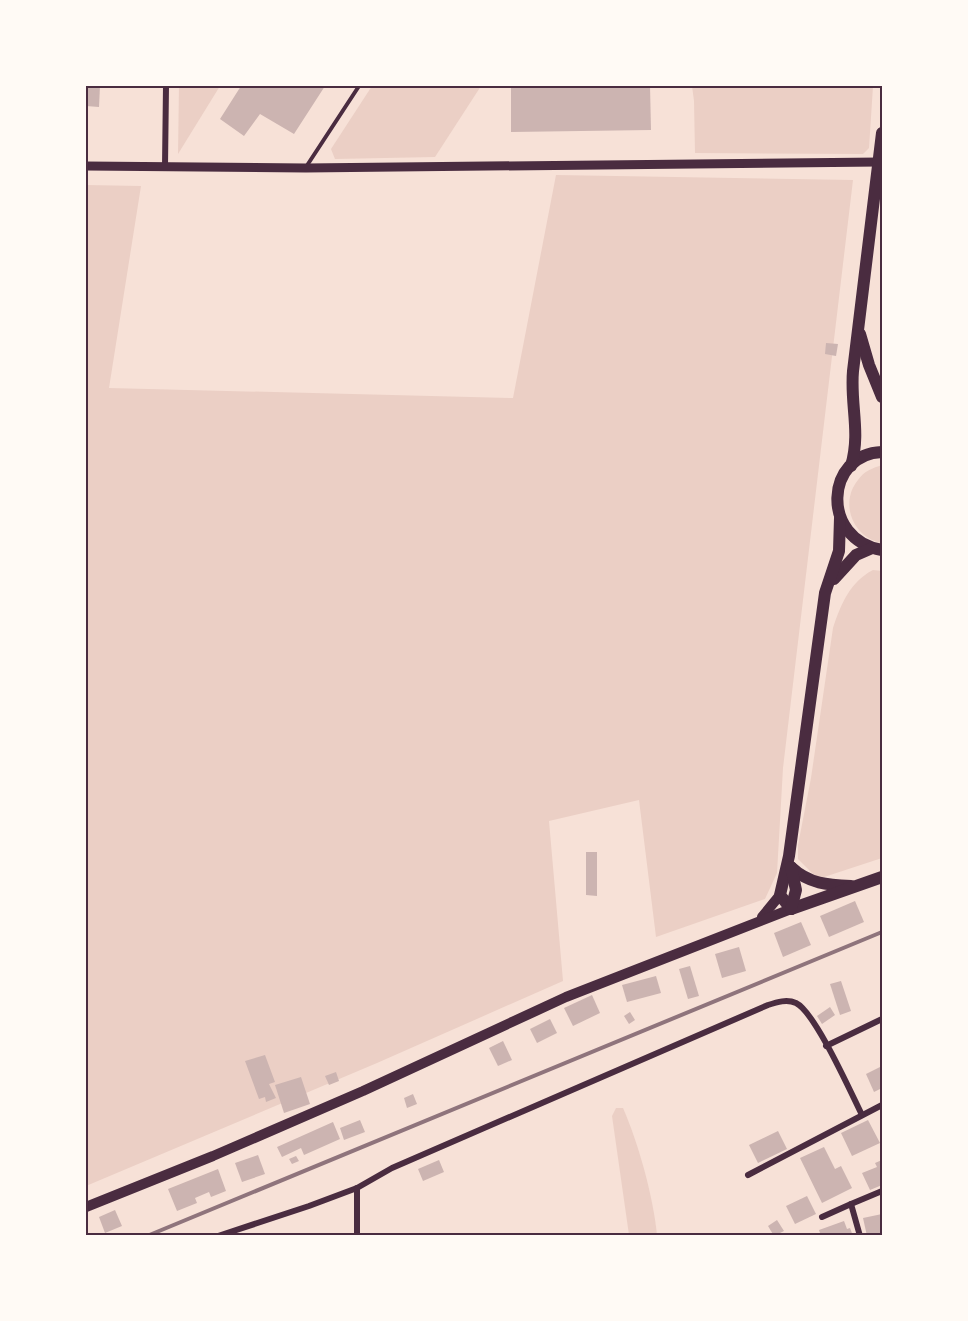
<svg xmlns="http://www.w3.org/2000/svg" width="968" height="1321" viewBox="0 0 968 1321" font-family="'Noto Serif',serif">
  <rect width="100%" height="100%" fill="#f7e1d7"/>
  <g fill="#ebcfc5">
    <path d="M179 86H220L178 154Z"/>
    <path d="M372 86H481L435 157 335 159 331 149Z"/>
    <path d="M692 86H873L869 148 863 154 695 153 694 101Z"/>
    <path d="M556 175 853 180 783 768 777 873 765 899 656 937 639 800 549 821 563 981 377 1063 86 1186V185L141 186 109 388 513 398Z"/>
    <path d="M882 465V543C853 538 839 503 858 480 864 471 873 468 882 465Z"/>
    <path d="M873 570 882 571V858L818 879 798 859V845L811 778 833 628C841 604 850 582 873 570Z"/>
    <path d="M616 1108H623C639 1145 653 1196 657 1235H629L612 1116Z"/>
  </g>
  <g fill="#ccb4b1">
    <path d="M86 86H100L99 107 86 106Z"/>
    <path d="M241 86H325L294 134 260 114 244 136 220 119Z"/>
    <path d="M511 86H650L651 130 511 132Z"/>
    <path d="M826 343 838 344 836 356 825 354Z"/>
    <path d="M586 852H597V896L586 895Z"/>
    <path d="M855 901 864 922 829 937 820 916Z"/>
    <path d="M801 922 811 945 783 957 774 933Z"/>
    <path d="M739 947 746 971 722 978 715 954Z"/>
    <path d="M690 966 699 996 688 999 679 969Z"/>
    <path d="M656 976 661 993 627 1002 622 985Z"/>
    <path d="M841 981 851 1011 840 1015 830 984Z"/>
    <path d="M592 995 600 1013 573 1026 564 1008Z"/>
    <path d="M830 1007 835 1015 822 1024 817 1016Z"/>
    <path d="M630 1012 635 1020 629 1024 624 1016Z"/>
    <path d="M550 1019 557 1033 537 1043 530 1029Z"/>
    <path d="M503 1041 512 1060 498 1066 489 1048Z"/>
    <path d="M265 1055 275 1082 269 1084 276 1098 266 1102 265 1097 259 1099 245 1061Z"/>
    <path d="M882 1066V1088L874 1092 866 1074Z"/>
    <path d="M336 1072 339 1081 329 1085 325 1076Z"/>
    <path d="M301 1077 310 1104 284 1113 275 1085Z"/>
    <path d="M413 1094 417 1104 407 1108 404 1098Z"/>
    <path d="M360 1120 365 1132 344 1140 340 1128Z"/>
    <path d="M868 1120 880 1143 852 1156 841 1133Z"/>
    <path d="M333 1122 340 1139 304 1155 301 1148 282 1157 277 1147Z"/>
    <path d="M778 1131 787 1149 758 1163 749 1145Z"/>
    <path d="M824 1147 835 1169 841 1166 852 1188 822 1203 800 1158Z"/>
    <path d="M258 1155 265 1174 242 1182 235 1163Z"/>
    <path d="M296 1156 299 1161 292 1164 289 1159Z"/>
    <path d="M439 1160 444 1172 423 1181 418 1169Z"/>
    <path d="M882 1160V1185L870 1190 862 1173 877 1167 875 1163Z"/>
    <path d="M218 1169 226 1191 211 1197 209 1192 195 1198 197 1203 177 1211 168 1189Z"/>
    <path d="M807 1196 816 1214 795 1224 786 1206Z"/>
    <path d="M115 1210 122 1226 105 1233 99 1217Z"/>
    <path d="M882 1214V1234L867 1236 863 1218Z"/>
    <path d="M777 1220 784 1231 774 1236 768 1226Z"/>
    <path d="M844 1221 847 1229 850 1228 853 1236H821L819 1230Z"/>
  </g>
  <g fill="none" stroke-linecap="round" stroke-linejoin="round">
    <path stroke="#4a2c40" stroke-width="4" d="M306 167 359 86"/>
    <g stroke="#4a2c40" stroke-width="6">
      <path d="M165 166 166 86"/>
      <path d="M826 1046 882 1019"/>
      <path d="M748 1175 882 1105"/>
      <path d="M822 1217 851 1204"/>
      <path d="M218 1236 309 1206 357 1188 392 1168 768 1005C777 1002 787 999 796 1003 815 1012 851 1093 862 1115"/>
      <path d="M357 1236V1188"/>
      <path d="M860 1236 851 1204 882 1191"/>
    </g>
    <path stroke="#4a2c40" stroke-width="9" d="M86 166 306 168 879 162"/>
    <g stroke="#4a2c40" stroke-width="10">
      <path d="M762 917 780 895"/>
      <path d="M86 1207 213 1156 363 1091 566 997 791 909"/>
    </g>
    <g stroke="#4a2c40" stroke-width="12">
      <path d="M860 334 869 365 882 397"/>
      <path d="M882 452C825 454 820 539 882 550"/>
      <path d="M851 466C861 432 850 405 853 371L882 133"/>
      <path d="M834 579 856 555 872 548"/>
      <path d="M791 867C809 884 828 885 851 886"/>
      <path d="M791 909 780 895 789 856 825 593 839 551 840 518"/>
      <path d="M791 909 882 877"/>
      <path d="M791 909 796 890 791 867"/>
    </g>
    <path stroke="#8f747c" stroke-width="4" d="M147 1236 882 932"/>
  </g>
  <rect width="968" height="1321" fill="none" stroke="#fffaf5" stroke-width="174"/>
  <rect x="87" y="87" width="794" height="1147" fill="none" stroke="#4a2c40" stroke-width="2"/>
</svg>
